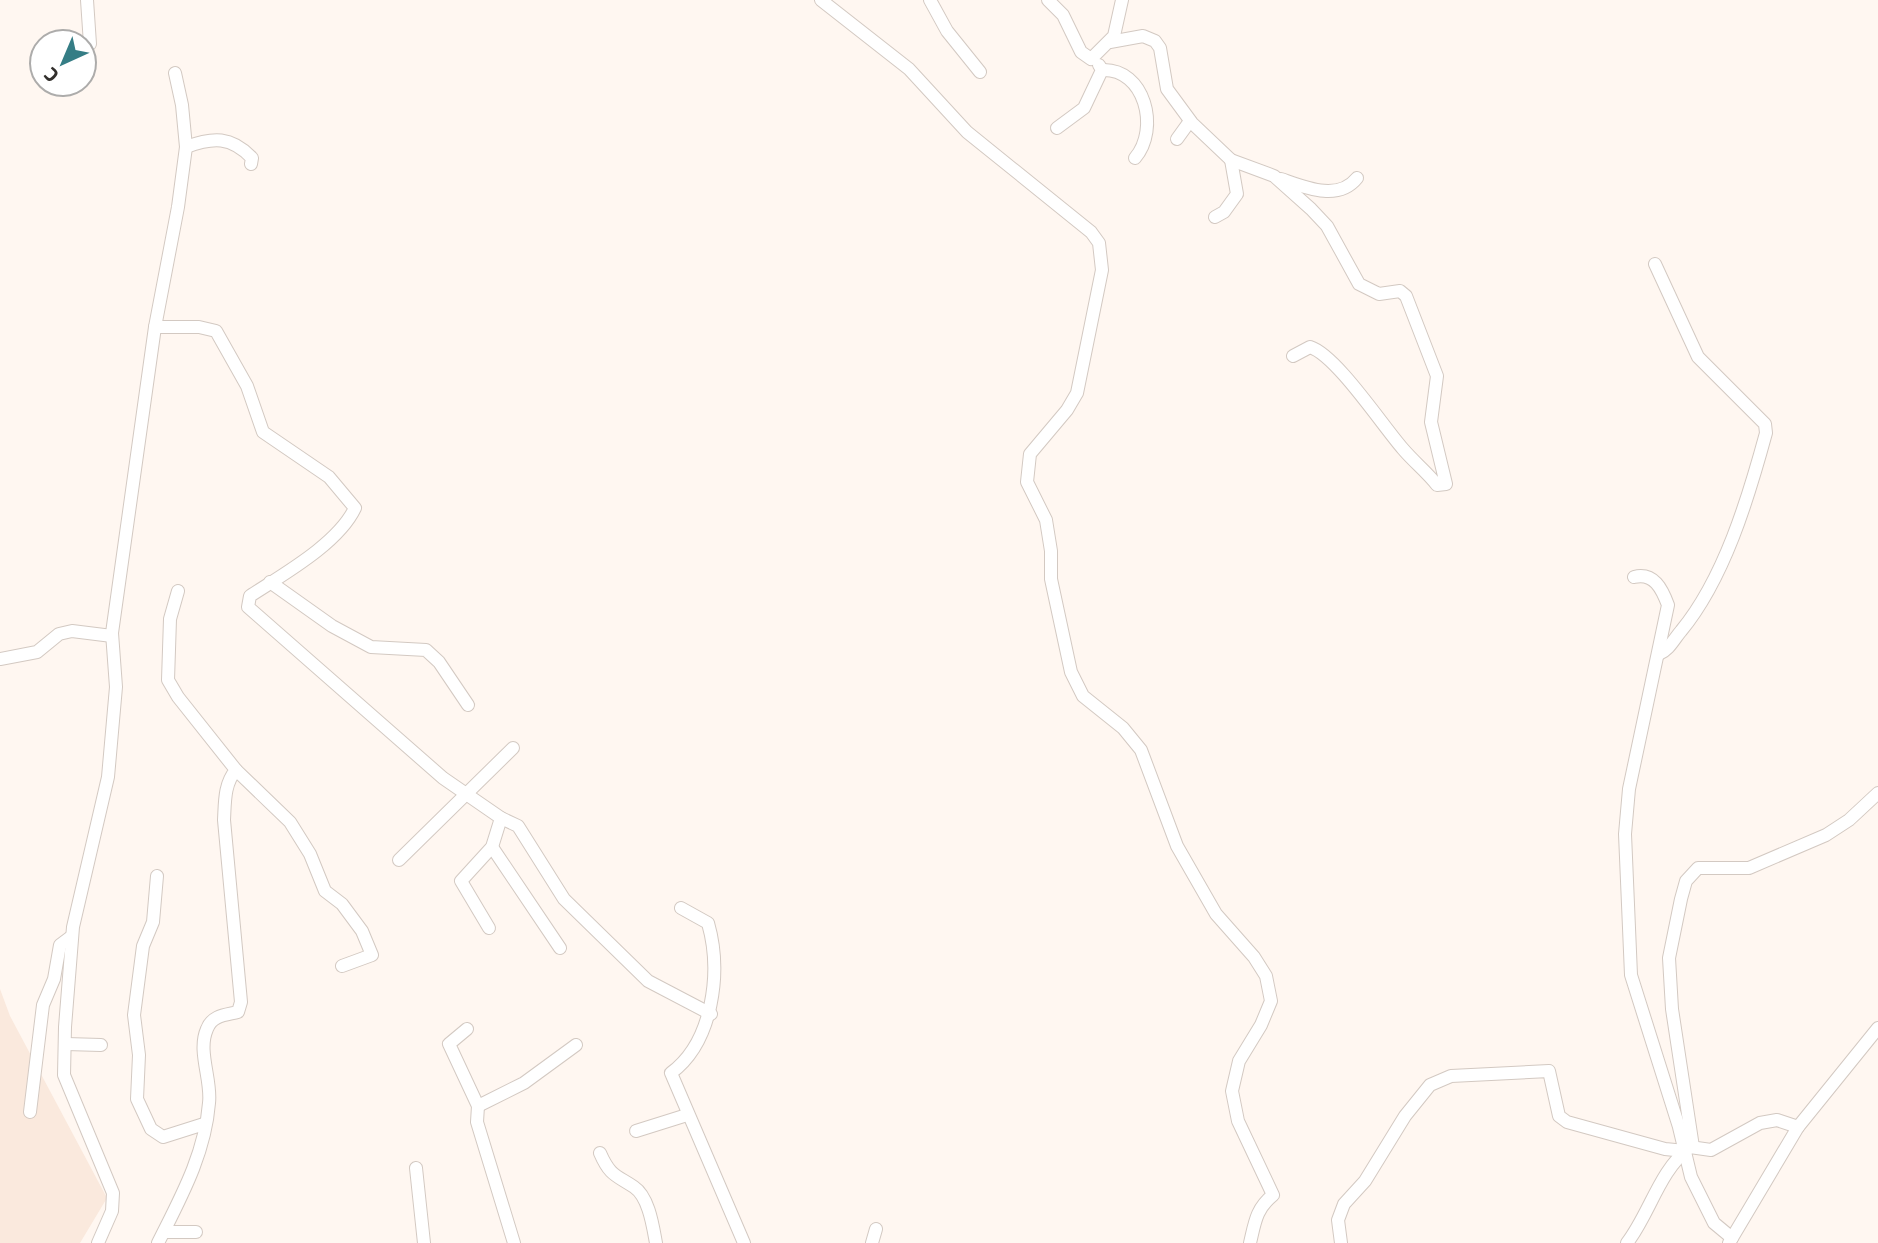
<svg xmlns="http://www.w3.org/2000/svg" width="1878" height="1243" viewBox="0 0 1878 1243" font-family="'Exo 2',sans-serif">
  <rect width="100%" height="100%" fill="#fff7f1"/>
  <path fill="#fae9dd" d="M0 989 10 1016 107 1198 80 1243H0Z"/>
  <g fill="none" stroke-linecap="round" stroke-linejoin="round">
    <g stroke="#d3c9c2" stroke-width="14">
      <g id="minor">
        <path d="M87 0 90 44"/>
        <path d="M821 0 909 69 967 132 1091 232 1099 243 1102 270 1077 393 1067 410 1030 454 1027 482 1046 520 1051 551V579L1071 672 1083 696 1123 728 1141 750 1177 846 1216 914 1254 957 1266 976 1271 1001 1261 1025 1239 1061 1232 1091 1238 1121 1273 1195C1256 1209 1255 1222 1250 1243"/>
        <path d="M930 0 947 31 980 72"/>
        <path d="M1048 0 1063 15 1081 52 1091 59 1114 36 1122 0"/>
        <path d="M1110 42 1143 36 1155 41 1160 48 1167 89 1192 123 1231 160 1274 176 1311 209 1327 226 1359 284 1379 294 1400 291 1406 296 1437 376 1431 422 1446 484 1437 485C1427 472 1414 462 1403 449 1382 425 1336 355 1310 347L1293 356"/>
        <path d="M1102 70C1145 68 1160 129 1135 158"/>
        <path d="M1057 128 1084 108 1102 70 1099 65"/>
        <path d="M1177 139 1190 121"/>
        <path d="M186 147C213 137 231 136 252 158L251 164"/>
        <path d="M1281 179C1304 187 1338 202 1357 178"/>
        <path d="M1215 217 1224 212 1237 194 1231 160"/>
        <path d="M1655 264 1698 357 1765 424 1766 433C1748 499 1724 579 1681 631 1674 639 1669 650 1659 654"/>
        <path d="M155 327H199L216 331 247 386 263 432 329 477 355 508C338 544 282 575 250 596L248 607 443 778 501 818 518 826 564 899 648 981 711 1014"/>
        <path d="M1634 577C1654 572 1662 589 1668 605L1629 789 1625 834 1631 975 1679 1127 1691 1177 1714 1223 1732 1238"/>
        <path d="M270 582 332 626 371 647 426 650 439 662 468 705"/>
        <path d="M0 659 37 652 59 634 72 631 112 636"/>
        <path d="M236 770 290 822 310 854 325 891 342 904 362 931 372 955 342 966"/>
        <path d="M492 847 560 948"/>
        <path d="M399 860 513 748"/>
        <path d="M157 876 153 922 143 946 134 1015 139 1055 137 1099 151 1129 163 1137 204 1124"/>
        <path d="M681 908 708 923C722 972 713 1042 671 1073L744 1243"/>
        <path d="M489 928 461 881 492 847 501 818"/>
        <path d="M467 1029 449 1044 478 1106 477 1122 514 1243"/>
        <path d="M66 1044 101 1045"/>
        <path d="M478 1106 524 1083 576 1045"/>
        <path d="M30 1112 43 1005 54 979 60 945 72 936"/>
        <path d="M636 1131 687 1115"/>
        <path d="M1693 1147 1672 1009 1669 958 1681 899 1686 881 1698 868H1749L1826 835 1849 820 1878 793"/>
        <path d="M600 1153C610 1176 616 1175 634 1187 649 1197 653 1227 656 1243"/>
        <path d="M416 1168 424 1243"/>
        <path d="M164 1232H196"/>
        <path d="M98 1243 112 1211 113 1193 64 1075 65 1027 73 927 108 777 116 687 112 633 155 327 178 207 186 147 182 105 175 73"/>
        <path d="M158 1243C181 1197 205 1154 209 1103 212 1080 197 1051 207 1029 212 1015 226 1015 238 1012L241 1002 224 820C225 802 224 784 236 770L178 697 168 680 170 619 178 591"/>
        <path d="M872 1243 876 1229"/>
        <path d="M1341 1243 1338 1220 1344 1204 1365 1181 1405 1116 1430 1085 1451 1076 1549 1071 1559 1116 1567 1122 1665 1149 1685 1151"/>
        <path d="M1627 1243C1650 1213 1659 1171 1690 1147L1711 1150 1760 1123 1777 1120 1798 1127"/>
        <path d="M1729 1243 1798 1127 1878 1028"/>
      </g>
    </g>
    <use href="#minor" stroke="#fff" stroke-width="12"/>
  </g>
  <g transform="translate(63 63) rotate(224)"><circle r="33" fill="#ffffff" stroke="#adacab" stroke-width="2"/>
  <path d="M0-5L12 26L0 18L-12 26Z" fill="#357d85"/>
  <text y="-10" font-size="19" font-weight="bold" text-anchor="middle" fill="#322f2c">С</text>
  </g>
</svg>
